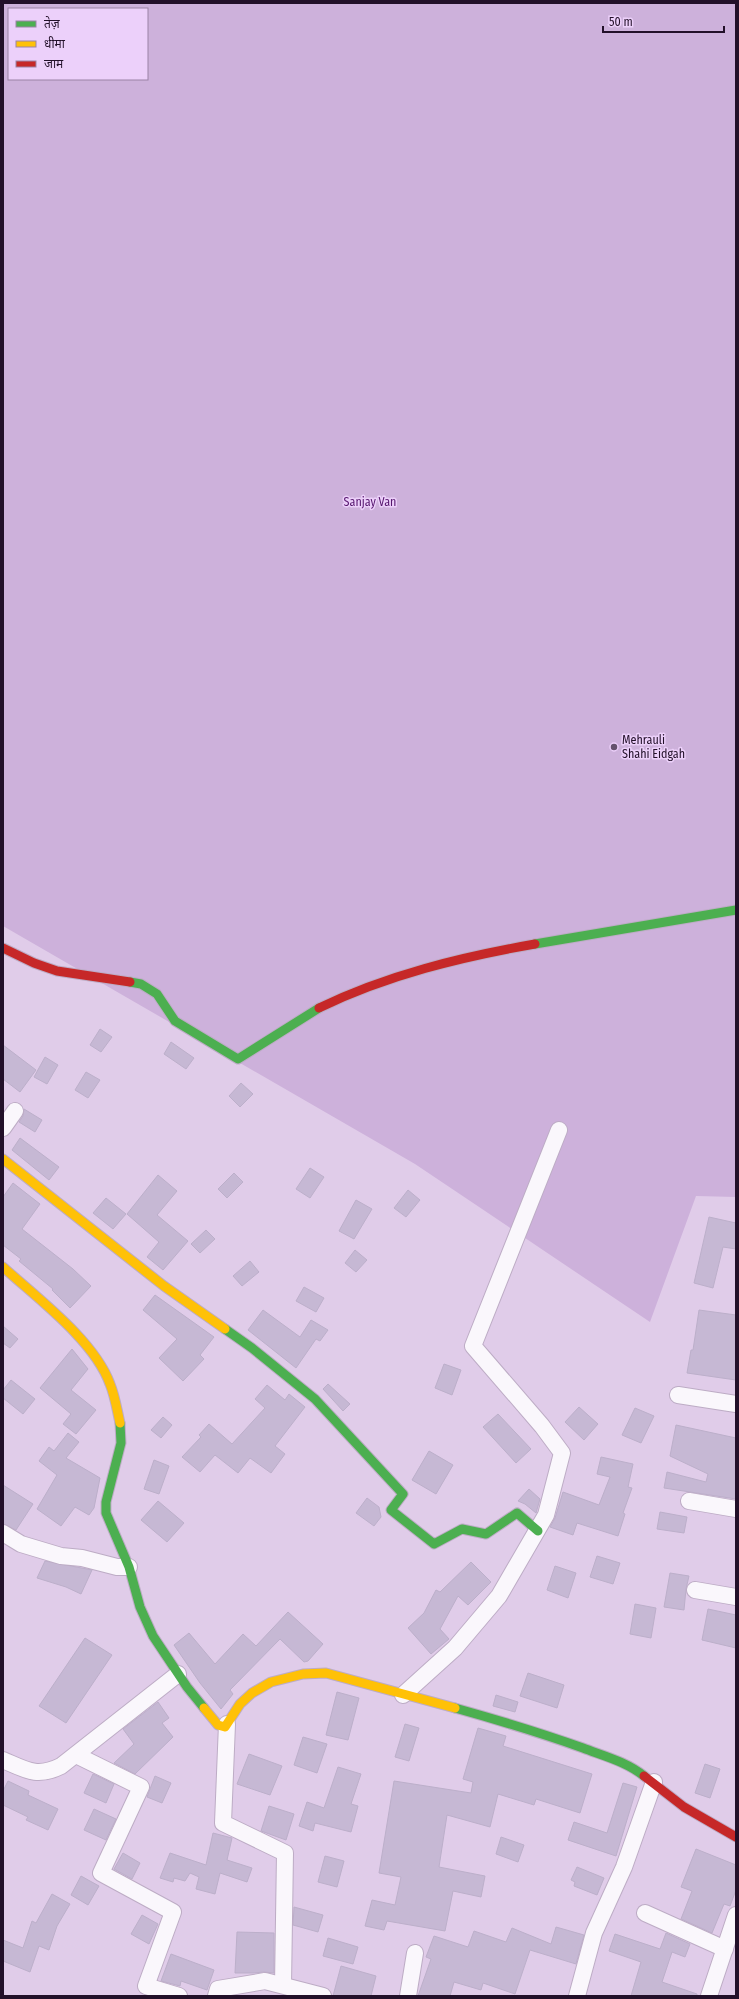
<svg xmlns="http://www.w3.org/2000/svg" width="739" height="1999" viewBox="0 0 739 1999" font-family="'Fira Sans Condensed','Noto Sans Devanagari',sans-serif">
  <rect width="100%" height="100%" fill="#e0cce9"/>
  <path fill="#cdb1db" fill-rule="evenodd" d="M3 3H736V1197L696 1196 650 1322 415 1164 3 926ZM9 9H147V79H9Z"/>
  <g fill="#c6b8d4" stroke="#bcafca">
    <path d="M100 1029 112 1037 101 1052 90 1045Z"/>
    <path d="M171 1042 194 1058 186 1069 164 1054Z"/>
    <path d="M3 1045 36 1070 20 1092 3 1079Z"/>
    <path d="M45 1057 58 1065 47 1084 34 1077Z"/>
    <path d="M86 1072 100 1080 88 1098 75 1090Z"/>
    <path d="M241 1083 253 1094 240 1107 229 1096Z"/>
    <path d="M24 1109 42 1120 35 1132 19 1122 23 1116Z"/>
    <path d="M20 1138 59 1167 49 1180 12 1150Z"/>
    <path d="M310 1168 324 1177 310 1198 296 1189Z"/>
    <path d="M234 1173 243 1182 227 1198 218 1189Z"/>
    <path d="M158 1175 177 1191 157 1215 188 1241 163 1270 147 1257 159 1242 127 1214Z"/>
    <path d="M13 1183 40 1204 22 1229 73 1269 91 1286 70 1308 52 1290 53 1289 19 1261 21 1259 3 1245V1197Z"/>
    <path d="M408 1190 420 1200 406 1217 394 1208Z"/>
    <path d="M106 1198 126 1214 113 1229 93 1213Z"/>
    <path d="M356 1200 372 1209 354 1239 339 1231Z"/>
    <path d="M709 1217 736 1223V1249L723 1247 713 1288 694 1283Z"/>
    <path d="M206 1230 215 1239 200 1253 191 1244Z"/>
    <path d="M355 1250 367 1260 356 1272 345 1263Z"/>
    <path d="M250 1261 259 1272 242 1286 233 1276Z"/>
    <path d="M304 1287 324 1298 316 1312 296 1301Z"/>
    <path d="M155 1295 214 1337 200 1355 204 1359 183 1381 159 1358 177 1339 143 1310Z"/>
    <path d="M263 1310 300 1337 311 1320 328 1330 320 1341 316 1339 296 1368 248 1330Z"/>
    <path d="M699 1310 736 1315V1380L687 1373 691 1350H693Z"/>
    <path d="M3 1326 18 1339 10 1348 3 1343Z"/>
    <path d="M72 1349 88 1369 71 1390 96 1410 76 1434 63 1424 71 1414 40 1388Z"/>
    <path d="M444 1364 461 1370 452 1395 435 1388Z"/>
    <path d="M11 1380 35 1399 23 1414 3 1398V1390Z"/>
    <path d="M328 1384 350 1404 343 1411 323 1389Z"/>
    <path d="M267 1385 285 1400 289 1394 305 1407 275 1446 285 1454 271 1473 250 1458 238 1473 215 1455 200 1472 182 1457 201 1437 199 1435 209 1424 232 1444 265 1408 255 1399Z"/>
    <path d="M579 1407 598 1424 584 1440 565 1422Z"/>
    <path d="M635 1408 654 1416 641 1443 622 1435Z"/>
    <path d="M498 1414 531 1449 516 1463 483 1427Z"/>
    <path d="M163 1417 172 1425 161 1438 151 1430Z"/>
    <path d="M676 1425 736 1438V1499L664 1488 667 1472 706 1482 708 1474 670 1456Z"/>
    <path d="M68 1433 79 1442 66 1458 100 1478 94 1508 89 1515 75 1507 61 1526 37 1509 57 1475 39 1461 49 1447 54 1451Z"/>
    <path d="M429 1451 453 1465 436 1494 412 1480Z"/>
    <path d="M601 1457 633 1464 628 1487 632 1488 623 1513 625 1514 618 1536 577 1523 573 1535 550 1527 555 1518 563 1492 599 1505 610 1477 597 1474Z"/>
    <path d="M154 1460 169 1466 159 1494 144 1489Z"/>
    <path d="M3 1485 33 1504 16 1530 3 1524Z"/>
    <path d="M529 1489 540 1499 536 1513 525 1504 518 1501Z"/>
    <path d="M367 1498 379 1507 381 1517 374 1526 356 1513Z"/>
    <path d="M158 1501 184 1523 167 1542 141 1520Z"/>
    <path d="M660 1512 687 1517 684 1533 657 1529Z"/>
    <path d="M597 1556 620 1563 613 1584 590 1577Z"/>
    <path d="M45 1561 92 1570 81 1594 66 1587 37 1578Z"/>
    <path d="M471 1562 491 1582 468 1605 458 1596 440 1629 449 1639 431 1654 408 1628 424 1613 436 1590 440 1592Z"/>
    <path d="M555 1566 576 1573 568 1598 547 1590Z"/>
    <path d="M670 1573 689 1576 686 1589 684 1610 664 1607Z"/>
    <path d="M635 1604 656 1608 651 1638 630 1634Z"/>
    <path d="M708 1609 736 1615V1648L702 1640Z"/>
    <path d="M288 1612 323 1644 308 1661 304 1662 280 1639 230 1690 233 1694 221 1709 200 1683 174 1645 189 1633 215 1664 243 1634 256 1646Z"/>
    <path d="M85 1638 112 1655 66 1723 39 1706Z"/>
    <path d="M528 1673 564 1685 557 1708 520 1696Z"/>
    <path d="M337 1692 359 1698 348 1740 326 1735Z"/>
    <path d="M496 1695 518 1702 515 1712 493 1706Z"/>
    <path d="M158 1702 169 1718 162 1723 173 1737 135 1774 114 1763 134 1744 123 1729Z"/>
    <path d="M405 1724 419 1728 409 1761 395 1757Z"/>
    <path d="M478 1728 506 1736 503 1746 592 1774 580 1813 536 1799 534 1805 498 1794 490 1827 447 1815 439 1867 485 1876 481 1897 453 1891 445 1931 387 1921 384 1930 365 1926 372 1900 395 1905 401 1877 379 1873 394 1781 471 1793 473 1782 463 1779Z"/>
    <path d="M303 1737 327 1744 317 1773 294 1765Z"/>
    <path d="M249 1754 282 1766 270 1795 237 1784Z"/>
    <path d="M705 1764 720 1769 710 1798 695 1793Z"/>
    <path d="M338 1767 361 1774 351 1804 358 1806 351 1832 315 1823 313 1831 299 1826 307 1802 324 1808Z"/>
    <path d="M93 1774 114 1784 106 1803 84 1793Z"/>
    <path d="M155 1776 171 1783 162 1803 147 1797Z"/>
    <path d="M8 1781 29 1791 28 1795 58 1809 48 1830 26 1820 28 1817 3 1805V1791Z"/>
    <path d="M623 1783 637 1787 616 1856 568 1840 574 1822 607 1833Z"/>
    <path d="M269 1806 294 1814 286 1840 261 1831Z"/>
    <path d="M94 1809 116 1819 106 1840 84 1830Z"/>
    <path d="M213 1833 232 1838 227 1860 252 1868 247 1882 220 1873 215 1894 196 1889 199 1877 190 1873 185 1881 174 1878 173 1882 160 1878 170 1853 206 1865Z"/>
    <path d="M501 1837 524 1845 518 1862 496 1854Z"/>
    <path d="M696 1849 736 1865V1890L730 1906 724 1904 712 1933 681 1919 692 1891 681 1887Z"/>
    <path d="M123 1853 140 1863 132 1879 114 1869Z"/>
    <path d="M325 1856 344 1861 337 1887 318 1882Z"/>
    <path d="M577 1867 604 1878 597 1895 574 1886 575 1882 571 1880Z"/>
    <path d="M81 1876 99 1886 88 1905 71 1895Z"/>
    <path d="M52 1894 70 1904 57 1926 49 1950 39 1946 30 1972 3 1961V1940L23 1948 32 1921 36 1923Z"/>
    <path d="M294 1907 323 1915 318 1932 293 1925Z"/>
    <path d="M142 1915 158 1924 149 1944 131 1934Z"/>
    <path d="M556 1927 584 1935 576 1964 530 1950 515 1994 483 1983 481 1990 454 1982 450 1996H418L431 1959 426 1957 434 1936 468 1947 474 1931 506 1942 512 1928 551 1944Z"/>
    <path d="M237 1932 274 1933V1973L264 1972 253 1973H235Z"/>
    <path d="M666 1933 690 1944 685 1957 672 1952 662 1982 697 1994V1996H631L641 1962 609 1951 615 1934 660 1949Z"/>
    <path d="M328 1938 358 1947 353 1964 323 1956Z"/>
    <path d="M171 1954 214 1970 207 1990 181 1981 180 1986 161 1981Z"/>
    <path d="M341 1966 376 1976 371 1996H333Z"/>
  </g>
  <g fill="none" stroke-linecap="round" stroke-linejoin="round">
    <g stroke="#bdacc5" stroke-width="18">
      <g id="street">
        <path d="M3 1128 15 1111"/>
        <path d="M678 1395 736 1404"/>
        <path d="M689 1501 736 1509"/>
        <path d="M3 1533 21 1544 61 1556 82 1558 117 1567H129"/>
        <path d="M695 1590 736 1597"/>
        <path d="M403 1695 455 1648 499 1596 546 1515 562 1453 542 1426 473 1346 559 1130"/>
        <path d="M227 1724 223 1823 285 1853 283 1985"/>
        <path d="M76 1755 141 1787 101 1873 173 1912 146 1986 179 1996"/>
        <path d="M3 1760C26 1770 37 1778 61 1766L178 1674"/>
        <path d="M645 1913 725 1949"/>
        <path d="M216 1996 218 1989 265 1981 323 1996"/>
        <path d="M408 1996 415 1953"/>
        <path d="M577 1996 594 1933 624 1867 654 1782"/>
        <path d="M709 1996 736 1915"/>
      </g>
    </g>
    <g stroke="#bdacc5" stroke-width="11">
      <g id="fast">
        <path d="M535 944 736 910"/>
        <path d="M130 982 141 984 157 994 175 1021 238 1059 319 1008"/>
        <path d="M225 1329 252 1348 315 1399 403 1494 391 1510 434 1544 462 1529 486 1534 517 1513 538 1531"/>
        <path d="M120 1423 121 1443 106 1502V1513L129 1567 140 1607 153 1636 187 1687 204 1708"/>
        <path d="M455 1708C498 1720 541 1733 583 1748 604 1756 627 1762 644 1776"/>
      </g>
    </g>
    <g stroke="#bdacc5" stroke-width="11">
      <g id="slow">
        <path d="M3 1159 164 1286 225 1329"/>
        <path d="M3 1267C37 1298 94 1340 110 1384 115 1396 117 1410 120 1423"/>
        <path d="M204 1708 218 1725 225 1727 240 1704 252 1693 271 1682 303 1674 326 1673 455 1708"/>
      </g>
    </g>
    <g stroke="#bdacc5" stroke-width="11">
      <g id="jam">
        <path d="M3 948 34 963 57 971 130 982"/>
        <path d="M319 1008C387 975 461 957 535 944"/>
        <path d="M644 1776 684 1807 736 1837"/>
      </g>
    </g>
    <use href="#street" stroke="#faf7fc" stroke-width="16"/>
    <use href="#fast" stroke="#4caf50" stroke-width="9"/>
    <use href="#slow" stroke="#ffc107" stroke-width="9"/>
    <use href="#jam" stroke="#c62828" stroke-width="9"/>
  </g>
  <circle fill="#64526c" stroke="#ecd0fa" stroke-width="1.5" cx="614" cy="747" r="4"/>
  <g text-anchor="middle" dominant-baseline="central" stroke-width="3" stroke-linejoin="round" paint-order="stroke">
    <g font-size="12" fill="#56166e" stroke="#ecd0fa">
      <text x="370" y="502">Sanjay Van</text>
    </g>
    <g font-size="12" fill="#221029" stroke="#ecd0fa" text-anchor="start">
      <text x="622" y="740">Mehrauli<tspan x="622" dy="14">Shahi Eidgah</tspan></text>
    </g>
  </g>
  <rect width="739" height="1999" fill="none" stroke="#221029" stroke-width="8"/>
  <rect x="8" y="8" width="140" height="72" fill="#ecd0fa" stroke="#9b83a6"/>
  <rect x="16" y="21" width="20" height="6" fill="#4caf50" stroke="#9b83a6"/>
  <text x="44" y="28" font-size="12" fill="#221029">तेज़</text>
  <rect x="16" y="41" width="20" height="6" fill="#ffc107" stroke="#9b83a6"/>
  <text x="44" y="48" font-size="12" fill="#221029">धीमा</text>
  <rect x="16" y="61" width="20" height="6" fill="#c62828" stroke="#9b83a6"/>
  <text x="44" y="68" font-size="12" fill="#221029">जाम</text>
  <path d="M603 26v6h121v-6" fill="none" stroke="#221029" stroke-width="2"/>
  <text x="609" y="26" font-size="12" fill="#221029" stroke="#ecd0fa" stroke-width="3" paint-order="stroke">50 m</text>
</svg>
